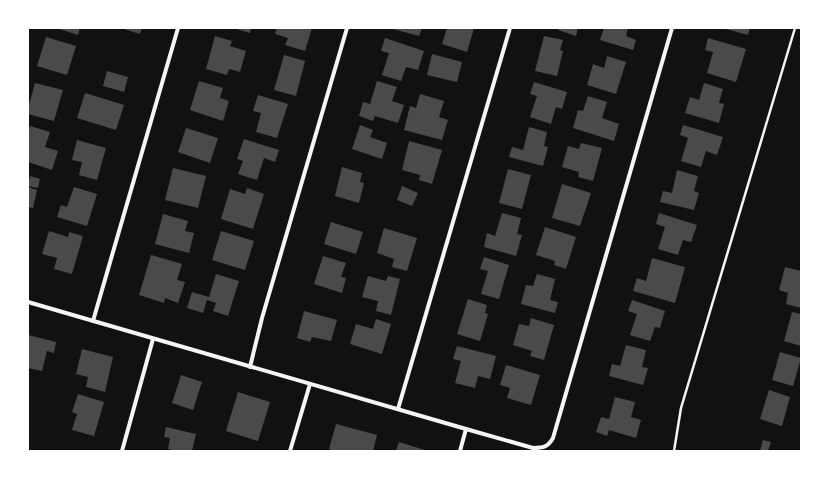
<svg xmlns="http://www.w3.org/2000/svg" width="829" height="479" viewBox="0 0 829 479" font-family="Cabin,sans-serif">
  <rect width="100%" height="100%" fill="#111"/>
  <g fill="#4a4a4a">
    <path d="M56 28H80L78 35Z"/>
    <path d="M121 28H142L140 34Z"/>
    <path d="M233 28H251L250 33Z"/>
    <path d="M277 28H312L305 51 285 45 288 38 275 34Z"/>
    <path d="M389 28H422L419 36Z"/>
    <path d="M447 28H474L467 52 442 44Z"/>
    <path d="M559 28H578L576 36 558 30Z"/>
    <path d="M604 28H628L626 36 636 40 633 50 600 40Z"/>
    <path d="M722 28H750L748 35Z"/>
    <path d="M215 36 232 41 230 46 246 51 240 72 229 69 227 75 206 69Z"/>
    <path d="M544 36 563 40 560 50 563 51 557 76 535 71Z"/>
    <path d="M46 37 76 46 67 75 37 66Z"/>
    <path d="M385 38 424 51 418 70 406 67 401 81 382 75 389 53 381 51Z"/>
    <path d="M708 38 746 49 736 82 707 73 713 52 705 50Z"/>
    <path d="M432 54 462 62 457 82 427 75Z"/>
    <path d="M284 55 305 61 296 96 274 90Z"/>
    <path d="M607 56 626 62 616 94 587 85 593 64 604 68Z"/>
    <path d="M107 71 128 77 124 92 103 86Z"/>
    <path d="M199 81 223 88 220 98 229 101 223 121 190 110Z"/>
    <path d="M377 81 397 87 392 101 404 105 398 123 375 116 373 121 359 116 363 102 370 104Z"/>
    <path d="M534 82 567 92 562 109 556 107 551 124 530 117 537 96 530 94Z"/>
    <path d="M35 83 63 90 54 121 28 114V108Z"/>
    <path d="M704 83 723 89 719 103 724 104 719 123 685 113 690 97 699 100Z"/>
    <path d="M85 93 124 105 116 130 77 118Z"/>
    <path d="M420 94 444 101 439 117 448 120 442 140 404 130 410 106 416 108Z"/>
    <path d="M258 95 288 104 277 138 256 132 261 113 253 111Z"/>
    <path d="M588 96 607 102 602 118 619 124 614 141 573 128 578 110 583 111Z"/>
    <path d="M360 125 373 130 370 137 387 143 382 159 352 149Z"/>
    <path d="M683 125 723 137 717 155 706 151 701 167 681 161 688 138 680 135Z"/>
    <path d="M30 126 50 132 45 147 58 151 52 170 28 162V133Z"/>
    <path d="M529 127 547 132 544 146 548 147 543 166 509 157 512 147 523 150Z"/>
    <path d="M186 128 218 138 210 163 178 152Z"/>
    <path d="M244 139 279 150 275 162 264 158 257 180 238 174 243 161 237 159Z"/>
    <path d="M77 140 106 148 97 180 79 175 82 162 72 160Z"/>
    <path d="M409 141 442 150 432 184 419 180 420 175 402 170Z"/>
    <path d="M581 143 602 148 593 181 578 177 579 172 562 167 568 146 579 149Z"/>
    <path d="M342 167 362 173 360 182 364 183 359 203 335 196Z"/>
    <path d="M173 168 206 176 198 208 165 200Z"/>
    <path d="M508 169 531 175 522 209 499 203Z"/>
    <path d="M677 170 698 176 694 191 699 193 694 210 660 202 663 191 672 193Z"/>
    <path d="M30 176 40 179 38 188 28 186Z"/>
    <path d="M562 184 591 193 580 226 552 218Z"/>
    <path d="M402 186 418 193 412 206 397 200Z"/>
    <path d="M28 187 37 190 33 208 28 207Z"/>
    <path d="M74 187 97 194 87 226 57 217 61 205 67 207Z"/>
    <path d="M247 188 264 194 253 229 221 219 230 189 245 194Z"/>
    <path d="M502 213 521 218 517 234 522 235 516 256 484 247 487 233 495 236Z"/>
    <path d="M659 213 697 225 691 242 683 240 678 255 658 249 665 227 656 224Z"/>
    <path d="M163 214 188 221 185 231 194 233 189 253 155 244Z"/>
    <path d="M331 222 363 232 356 254 324 244Z"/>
    <path d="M545 227 576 237 566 269 554 265 555 261 536 255Z"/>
    <path d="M384 228 417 238 407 271 392 267 394 259 377 253Z"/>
    <path d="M49 231 68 237 69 232 83 236 72 274 54 269 57 258 42 254Z"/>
    <path d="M221 231 254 241 245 270 212 260Z"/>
    <path d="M151 255 182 264 177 280 185 282 178 303 165 298 164 303 139 295Z"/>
    <path d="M323 256 346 263 341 277 346 278 342 293 314 284Z"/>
    <path d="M484 257 509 265 499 299 481 294 488 271 480 269Z"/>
    <path d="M652 258 685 267 675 303 633 291 637 278 646 281Z"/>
    <path d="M785 267 801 271V308L786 304 788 293 779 290Z"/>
    <path d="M216 274 239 281 228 316 213 311 216 303 207 300 203 313 187 308 192 292 209 297Z"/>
    <path d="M537 274 555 279 550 300 558 302 555 313 521 304 526 285 533 286Z"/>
    <path d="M368 276 386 281 388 276 400 279 391 315 376 311 378 301 362 297Z"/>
    <path d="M468 299 487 305 485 313 488 314 480 341 457 334Z"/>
    <path d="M632 300 665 311 660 328 655 327 650 341 630 335 637 314 628 311Z"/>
    <path d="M304 311 337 320 331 341 312 337 310 342 297 338Z"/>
    <path d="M792 312 801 314V346L784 341Z"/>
    <path d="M531 318 554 325 544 360 530 356 532 351 513 345 519 324 529 326Z"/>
    <path d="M376 319 391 324 382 354 350 344 356 324 373 329Z"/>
    <path d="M28 335 56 342 54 353 47 351 42 371 28 368Z"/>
    <path d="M626 345 646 350 642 367 648 368 643 385 609 376 612 364 620 366Z"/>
    <path d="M457 346 496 356 490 379 478 376 475 388 455 383 461 361 453 359Z"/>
    <path d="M82 349 113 357 105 392 86 387 88 377 76 374Z"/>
    <path d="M780 352 801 358 793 386 772 380Z"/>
    <path d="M506 365 540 375 531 405 507 398 510 388 500 385Z"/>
    <path d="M181 375 202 382 193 410 172 403Z"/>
    <path d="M769 390 790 397 782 426 760 419Z"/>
    <path d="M238 392 270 402 258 441 226 431Z"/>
    <path d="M78 394 104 402 94 436 72 430 77 414 72 412Z"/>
    <path d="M615 397 635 402 631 417 641 420 636 438 609 430 607 436 596 432 601 417 609 419Z"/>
    <path d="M336 424 377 435 373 451H335L329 449Z"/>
    <path d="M166 427 196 434 192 451H176L168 449 170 438 164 437Z"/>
    <path d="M763 440 771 442 768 451H760Z"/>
    <path d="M399 442 428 451H396Z"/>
  </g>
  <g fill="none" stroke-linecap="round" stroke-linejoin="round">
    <path stroke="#f5f5f5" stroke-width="2.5" d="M674 451 681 408 795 28"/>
    <g stroke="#f5f5f5" stroke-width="4">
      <path d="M28 302 466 429 533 448C543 448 548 447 553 438L672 28"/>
      <path d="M93 321 178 28"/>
      <path d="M250 367 262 318 347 28"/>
      <path d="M398 409 510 28"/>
      <path d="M122 451 153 339"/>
      <path d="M290 451 310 384"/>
      <path d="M460 451 466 429"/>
    </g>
  </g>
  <rect width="829" height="479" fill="none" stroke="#ffffff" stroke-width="58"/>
</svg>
